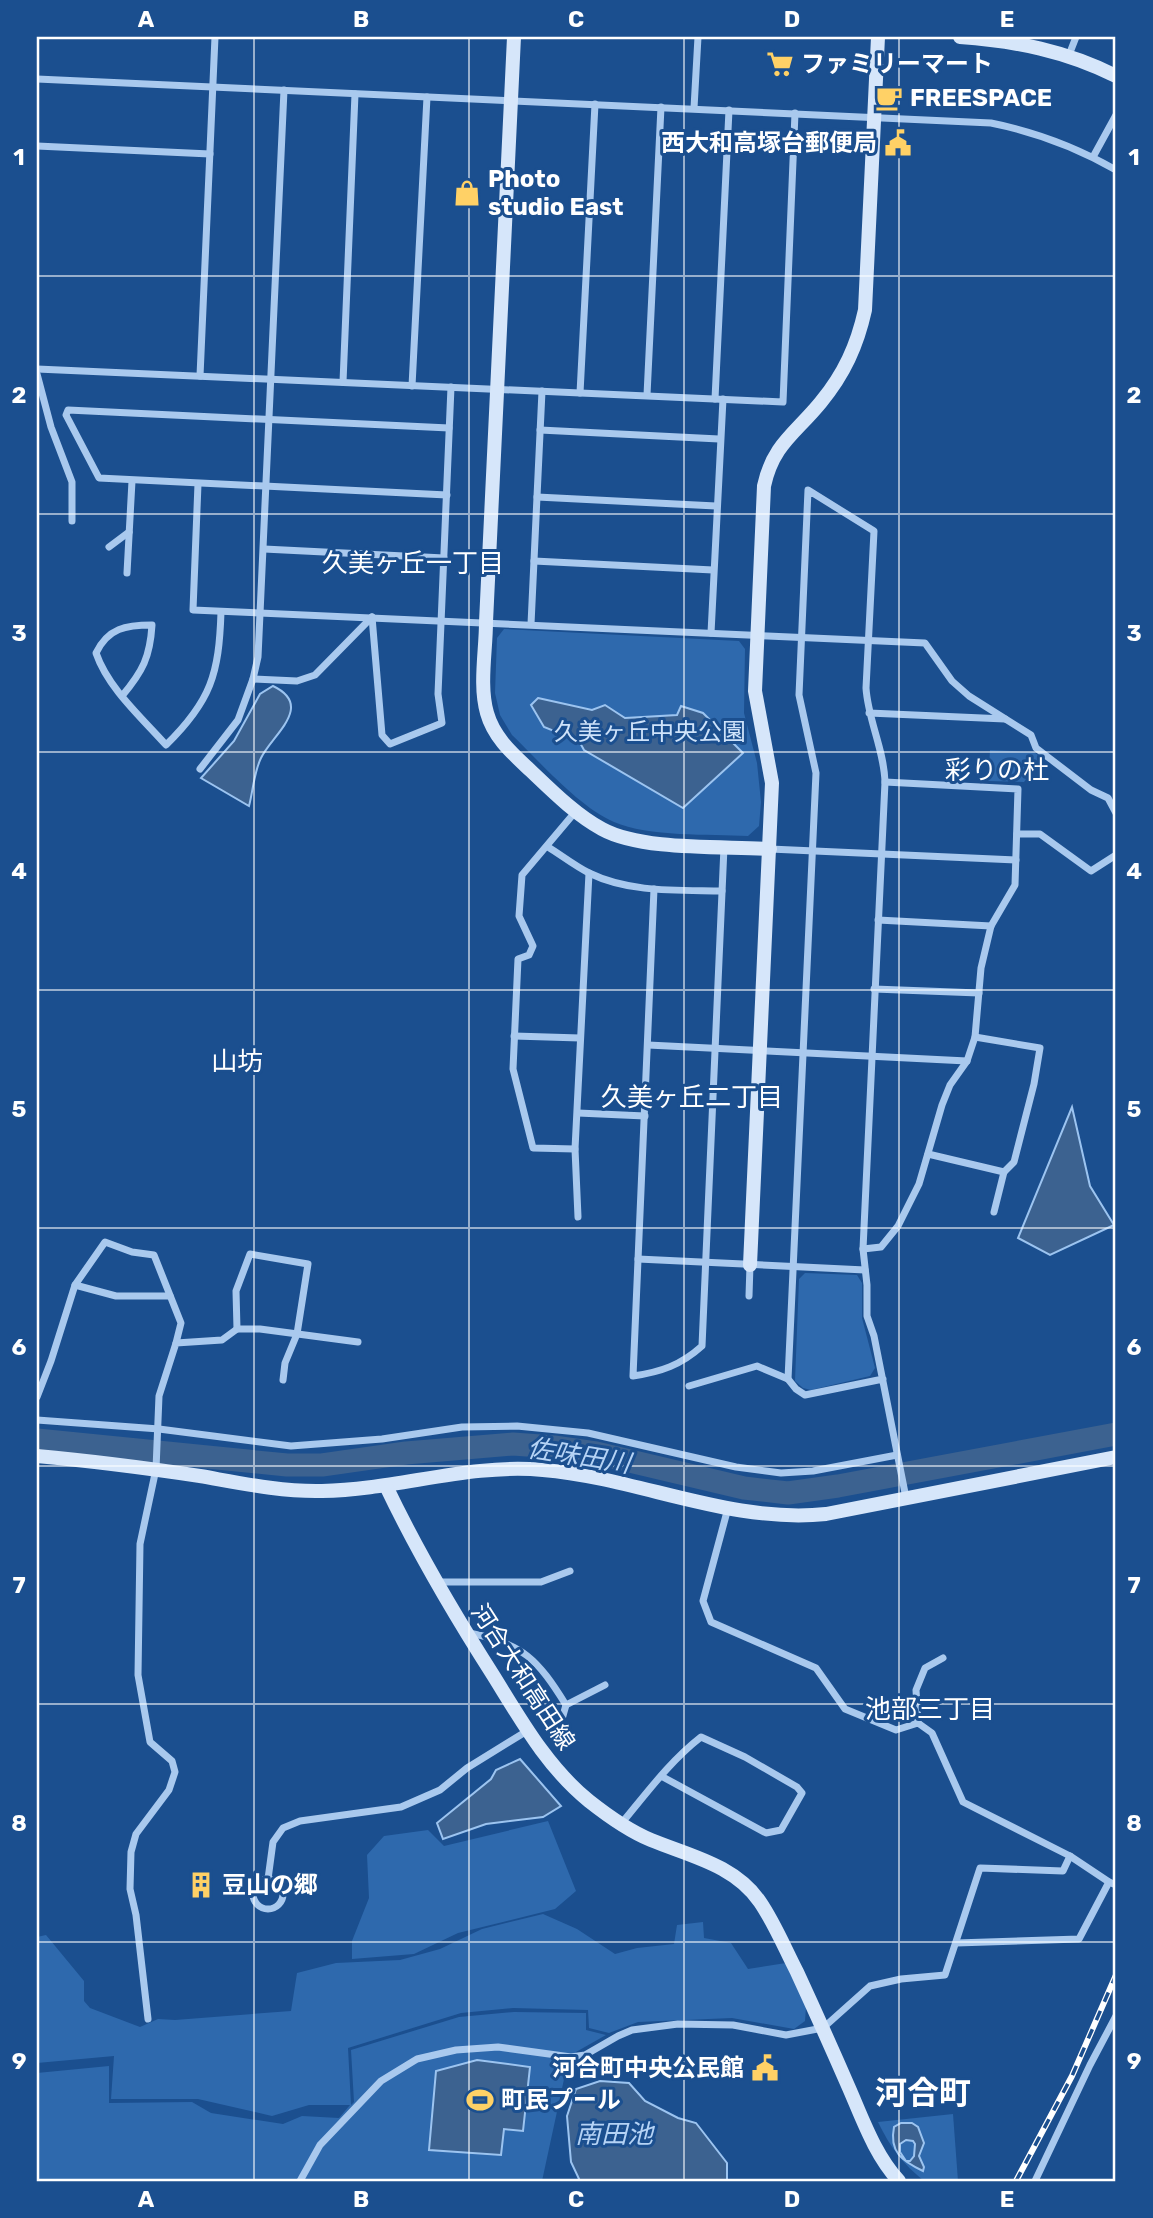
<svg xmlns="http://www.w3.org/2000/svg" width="1153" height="2218" viewBox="0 0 1153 2218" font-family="Rubik,'Noto Sans JP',sans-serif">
  <rect width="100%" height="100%" fill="#1b4f8f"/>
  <g fill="#2e69ad">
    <path d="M504 629 739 641 745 649 744 713 757 763 761 802 759 826 748 836C710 834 648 837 614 822 579 807 540 762 512 735L500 715 495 693 497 638Z"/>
    <path d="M990 750 1034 752 1043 759 1024 782 988 781Z"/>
    <path d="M805 1273 857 1275 862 1283V1318L875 1368 870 1376 811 1390 803 1388 795 1381 799 1279Z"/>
    <path d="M548 1821 576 1891 555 1909 458 1933 414 1954 352 1959V1941L369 1898 367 1855 384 1836 428 1830 444 1846Z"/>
    <path d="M543 1914 577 1929 615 1954 637 1948 674 1944 677 1925 703 1922 704 1938 731 1943 748 1969 786 1963 806 2007 805 2021 794 2029 732 2018 638 2022 609 2033 589 2028 588 2010 513 2008 461 2013 348 2048 351 2105 354 2102 351 2050 459 2017 514 2012 586 2013V2030L606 2035 576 2052 566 2070 542 2181H40L37 2171V2073L109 2066V2103L192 2102 211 2113 283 2124 302 2116 339 2118 350 2105H309L272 2116 198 2099H111L114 2056 37 2063V1937L46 1935 84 1981V2001L90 2008 140 2027 158 2019 175 2020 291 2011 297 1973 336 1963 400 1960 440 1949 482 1929Z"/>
    <path d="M953 2114 958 2181H924C903 2164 890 2147 878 2122Z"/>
  </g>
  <g fill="#3c6290" stroke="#9cc4f0" stroke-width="2" fill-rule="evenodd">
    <path d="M273 686C315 706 272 735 261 758 254 772 253 791 249 806L201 778 234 741 260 694Z"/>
    <path d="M538 698 592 710 605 705 625 718 677 715 681 706 703 713 743 753 683 808 584 750 579 741 544 727 531 705Z"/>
    <path d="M1072 1107 1090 1186 1114 1225 1050 1255 1018 1238Z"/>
    <path d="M520 1759 561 1806 543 1817 486 1824 443 1839 437 1823 491 1779 496 1770Z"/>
    <path d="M477 2060 530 2067 523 2131 504 2129 501 2155 429 2150 436 2071Z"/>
    <path d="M600 2081 629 2083 645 2101 678 2118 696 2123 727 2163V2181H580L571 2162 567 2116 576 2089Z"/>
    <path d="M912 2123 918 2127 924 2143 919 2156 924 2167 923 2171C902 2161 889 2152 894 2127L901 2123ZM906 2140 913 2141 915 2144 914 2156 910 2161H906L900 2152V2144Z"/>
  </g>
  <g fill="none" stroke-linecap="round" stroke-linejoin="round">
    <path stroke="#3c6290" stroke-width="23" d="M37 1440 287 1465H322L406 1453 513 1444 554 1447 596 1453 744 1488 788 1493 838 1486 1116 1434"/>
    <g stroke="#a9c9ee" stroke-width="7">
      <path d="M1069 55 1076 37"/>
      <path d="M37 79 991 123C1036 132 1076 147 1116 170"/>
      <path d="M694 108 698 37"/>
      <path d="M37 146 210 154"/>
      <path d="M1093 157 1116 115"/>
      <path d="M37 369 783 402 795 113"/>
      <path d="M37 374 51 427 72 482V521"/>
      <path d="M200 376 215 37"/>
      <path d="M343 382 355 94"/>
      <path d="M412 386 427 97"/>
      <path d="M580 393 595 104"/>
      <path d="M647 395 661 107"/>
      <path d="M715 399 729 110"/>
      <path d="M540 430 719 439"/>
      <path d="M198 484 193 610 925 643 952 681 969 696 1031 735 1036 748 1091 790 1108 798 1116 813"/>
      <path d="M447 495 99 478 66 415 68 410 449 428"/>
      <path d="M537 497 716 506"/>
      <path d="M109 547 129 532"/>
      <path d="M264 549 444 558"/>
      <path d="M534 561 713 570"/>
      <path d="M127 573 132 481"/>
      <path d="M372 617 382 735 390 744 442 723 438 694 451 387"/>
      <path d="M531 624 542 391"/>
      <path d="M711 633 723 399"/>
      <path d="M253 679 297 681 315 675 372 617"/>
      <path d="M122 696C143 671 150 657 152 625 126 625 108 628 96 653 108 688 141 717 166 745 211 701 219 674 221 612"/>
      <path d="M869 713 1005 719"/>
      <path d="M200 769 238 720 253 679 258 657 284 90"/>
      <path d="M576 811 522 875 519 916 533 946 529 955 518 959 513 1069 533 1148 575 1149 589 873"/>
      <path d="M1017 834H1040L1091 871 1116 855"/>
      <path d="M548 847C561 855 575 866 589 873 630 893 678 890 722 891"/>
      <path d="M770 849 1016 860"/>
      <path d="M654 889 633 1376C661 1372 681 1365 702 1346L724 847"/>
      <path d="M878 920 991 926"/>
      <path d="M874 989 979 993"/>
      <path d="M514 1036 580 1038"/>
      <path d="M648 1045 967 1061"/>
      <path d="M578 1113 645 1116"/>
      <path d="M575 1149 578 1217"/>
      <path d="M928 1154 1004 1172 1014 1162 1034 1084 1040 1048 975 1037"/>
      <path d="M994 1212 1004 1172"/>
      <path d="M863 1249 881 1247 898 1226 919 1184 942 1105 950 1085 967 1061 975 1037 981 968 991 926 1015 885 1018 789 885 782"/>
      <path d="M638 1259 865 1270"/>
      <path d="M75 1285 116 1296H170"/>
      <path d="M749 1296 750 1265"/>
      <path d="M237 1329 236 1291 250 1254 308 1264 297 1334 285 1363 283 1380"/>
      <path d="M883 1379 805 1395 796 1389 788 1379 816 773 799 695 808 490 874 531 866 688C868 720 884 749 885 782L863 1249 867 1285V1316L874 1336 906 1498"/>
      <path d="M689 1386 757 1366 788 1379"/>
      <path d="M37 1397 51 1361 75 1285 105 1242 132 1252 154 1255 181 1323 176 1343"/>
      <path d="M37 1420 159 1429 291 1446 382 1439 462 1427 517 1426 588 1433 736 1467 781 1473 813 1471 897 1455"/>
      <path d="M728 1508 703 1601 711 1622 816 1668 845 1709 896 1730 918 1723 932 1733 963 1802 1070 1856 1109 1882 1116 1885"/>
      <path d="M437 1582H541L570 1571"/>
      <path d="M469 1633C523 1643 538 1660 566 1705L605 1685"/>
      <path d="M918 1723 916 1690 925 1668 943 1658"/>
      <path d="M560 1726 566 1705"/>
      <path d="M621 1824C646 1794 670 1761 701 1737L745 1757 797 1787 802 1793 781 1830 766 1833 661 1776"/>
      <path d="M268 1879 273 1842 283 1828 300 1821 401 1807 440 1790 467 1768 527 1731"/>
      <circle cx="268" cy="1894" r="15"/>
      <path d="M956 1943 1079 1939 1109 1882"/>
      <path d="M148 2019 136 1915 130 1889 131 1852 136 1834 169 1790 175 1772 172 1761 150 1742 138 1675 140 1544 156 1469 159 1396 176 1343 222 1340 237 1329H260L358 1342"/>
      <path d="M300 2181 320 2145 381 2081 417 2059 456 2050 498 2047 571 2057 585 2055 618 2036 632 2030 678 2024 733 2025 786 2035 823 2028 870 1986 901 1979 945 1975 980 1868 1063 1871 1070 1856"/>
      <path d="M1035 2181 1090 2065 1116 2016"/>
    </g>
    <g stroke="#d6e6fa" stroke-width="14">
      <path d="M514 37 486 622C486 651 479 685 487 713 494 738 513 754 531 771 552 791 576 815 602 829 642 851 723 846 770 849"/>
      <path d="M960 37C1016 41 1066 51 1116 76"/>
      <path d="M750 1265 772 783 755 691 764 486C773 444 796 433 821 402 844 374 857 346 865 310L878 37"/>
      <path d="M37 1456C92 1461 146 1468 200 1476 240 1483 281 1492 322 1491 396 1490 469 1463 543 1470 638 1478 730 1524 826 1514L1116 1457"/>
      <path d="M386 1486C417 1551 454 1614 493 1675 521 1720 547 1767 589 1801 608 1816 629 1831 651 1840 690 1856 735 1865 760 1902 775 1924 785 1949 797 1972 815 2011 832 2049 849 2088 863 2120 875 2155 899 2181"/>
    </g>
    <g stroke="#fff" stroke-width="6">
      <path id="rail" d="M1016 2181 1072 2076 1116 1975"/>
    </g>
    <use href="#rail" stroke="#1b4f8f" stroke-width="3.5" stroke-dasharray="10" stroke-linecap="butt"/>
  </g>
  <path fill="none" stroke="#fff" stroke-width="2" stroke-opacity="0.55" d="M254 37V2181M469 37V2181M684 37V2181M899 37V2181M37 276H1116M37 514H1116M37 752H1116M37 990H1116M37 1228H1116M37 1466H1116M37 1704H1116M37 1942H1116"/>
  <defs>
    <g id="supermarket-bare" transform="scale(2.1)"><path d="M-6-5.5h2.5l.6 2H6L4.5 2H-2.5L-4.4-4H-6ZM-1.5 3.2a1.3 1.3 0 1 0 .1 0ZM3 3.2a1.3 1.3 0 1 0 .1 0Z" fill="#ffd166" stroke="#1b4f8f" stroke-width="2.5" paint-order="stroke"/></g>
    <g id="cafe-bare" transform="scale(2.1)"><path d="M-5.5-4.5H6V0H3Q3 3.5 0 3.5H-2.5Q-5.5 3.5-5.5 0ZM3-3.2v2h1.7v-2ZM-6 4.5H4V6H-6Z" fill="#ffd166" stroke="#1b4f8f" stroke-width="2.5" paint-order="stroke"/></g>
    <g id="civic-bare" transform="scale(2.1)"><path d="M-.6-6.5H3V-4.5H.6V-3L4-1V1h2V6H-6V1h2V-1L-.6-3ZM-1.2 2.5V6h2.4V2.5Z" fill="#ffd166" stroke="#1b4f8f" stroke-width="2.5" paint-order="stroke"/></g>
    <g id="shop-bare" transform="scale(2.1)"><path d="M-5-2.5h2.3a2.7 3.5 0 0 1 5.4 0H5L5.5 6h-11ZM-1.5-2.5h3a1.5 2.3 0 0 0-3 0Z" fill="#ffd166" stroke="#1b4f8f" stroke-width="2.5" paint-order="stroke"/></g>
    <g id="building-bare" transform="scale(2.1)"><path d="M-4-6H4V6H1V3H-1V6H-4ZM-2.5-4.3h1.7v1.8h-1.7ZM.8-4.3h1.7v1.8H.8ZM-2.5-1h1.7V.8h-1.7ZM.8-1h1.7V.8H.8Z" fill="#ffd166" stroke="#1b4f8f" stroke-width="2.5" paint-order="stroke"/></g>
    <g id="stadium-bare" transform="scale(2.1)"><path d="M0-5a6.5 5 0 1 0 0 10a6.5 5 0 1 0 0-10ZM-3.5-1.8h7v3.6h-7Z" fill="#ffd166" stroke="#1b4f8f" stroke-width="2.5" paint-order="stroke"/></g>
  </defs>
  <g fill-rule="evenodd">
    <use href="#supermarket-bare" x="780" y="64"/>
    <use href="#cafe-bare" x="889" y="98"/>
    <use href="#civic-bare" x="898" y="143"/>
    <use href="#shop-bare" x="467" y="193"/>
    <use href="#building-bare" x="201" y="1885"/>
    <use href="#civic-bare" x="765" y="2068"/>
    <use href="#stadium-bare" x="480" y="2100"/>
  </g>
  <g text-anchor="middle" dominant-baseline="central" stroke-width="6" stroke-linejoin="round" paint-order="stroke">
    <g font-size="24" font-weight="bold" fill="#fff" stroke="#1b4f8f" text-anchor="start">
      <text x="801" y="64">ファミリーマート</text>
      <text x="910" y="98">FREESPACE</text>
      <text x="877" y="143" text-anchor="end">西大和高塚台郵便局</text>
      <text x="488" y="179">Photo<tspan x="488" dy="28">studio East</tspan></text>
      <text x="222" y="1885">豆山の郷</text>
      <text x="744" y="2068" text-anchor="end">河合町中央公民館</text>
      <text x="501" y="2100">町民プール</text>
    </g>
    <g font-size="24" fill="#cfe3fa" stroke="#1b4f8f">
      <text x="650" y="732">久美ヶ丘中央公園</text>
    </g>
    <g font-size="24" fill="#fff" stroke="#1b4f8f">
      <text transform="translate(523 1677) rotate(57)">河合大和高田線</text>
    </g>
    <g font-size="26" fill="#fff" stroke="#1b4f8f">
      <text x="413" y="563">久美ヶ丘一丁目</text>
      <text x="997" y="770">彩りの杜</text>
      <text x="237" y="1061">山坊</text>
      <text x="692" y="1097">久美ヶ丘二丁目</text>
      <text x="930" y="1709">池部三丁目</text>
    </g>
    <g font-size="26" font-style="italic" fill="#b5d3f5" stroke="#1b4f8f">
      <text transform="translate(579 1456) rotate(9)">佐味田川</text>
      <text x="614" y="2134">南田池</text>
    </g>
    <g font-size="32" font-weight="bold" fill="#fff" stroke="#1b4f8f">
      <text x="923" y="2093">河合町</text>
    </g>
  </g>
  <rect width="1153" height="2218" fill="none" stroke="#1b4f8f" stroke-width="77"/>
  <rect x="38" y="38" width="1076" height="2142" fill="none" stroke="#fff" stroke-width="2.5"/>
  <g font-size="23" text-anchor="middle" font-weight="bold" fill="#fff">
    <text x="146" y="27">A</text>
    <text x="361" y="27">B</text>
    <text x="576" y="27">C</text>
    <text x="792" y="27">D</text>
    <text x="1007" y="27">E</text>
    <text x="19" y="165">1</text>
    <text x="1134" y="165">1</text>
    <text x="19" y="403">2</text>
    <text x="1134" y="403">2</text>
    <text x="19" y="641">3</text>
    <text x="1134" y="641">3</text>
    <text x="19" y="879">4</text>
    <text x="1134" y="879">4</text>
    <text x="19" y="1117">5</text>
    <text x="1134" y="1117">5</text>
    <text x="19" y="1355">6</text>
    <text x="1134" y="1355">6</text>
    <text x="19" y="1593">7</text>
    <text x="1134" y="1593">7</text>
    <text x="19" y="1831">8</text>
    <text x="1134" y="1831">8</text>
    <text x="19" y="2069">9</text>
    <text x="1134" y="2069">9</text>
    <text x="146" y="2207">A</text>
    <text x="361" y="2207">B</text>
    <text x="576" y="2207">C</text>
    <text x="792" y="2207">D</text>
    <text x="1007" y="2207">E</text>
  </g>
</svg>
